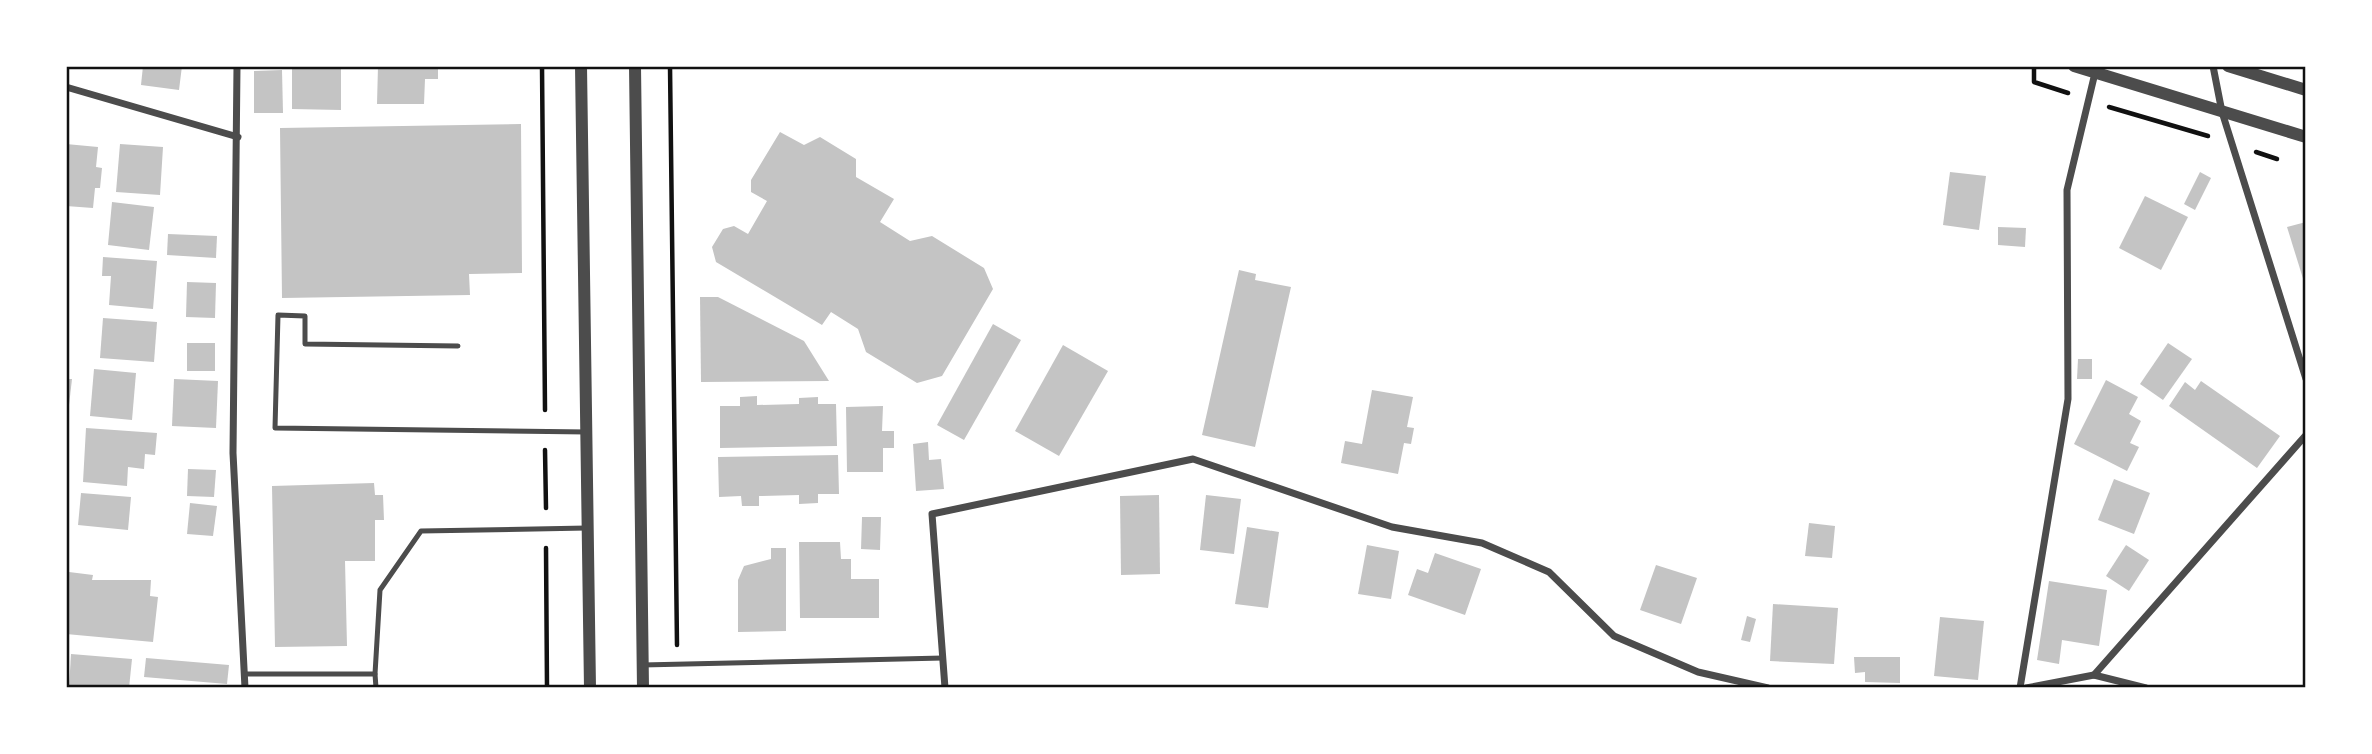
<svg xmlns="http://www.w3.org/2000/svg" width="2372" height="754" viewBox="0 0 2372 754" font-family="Ubuntu,sans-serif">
  <rect width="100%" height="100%" fill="#fff"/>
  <g fill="#c4c4c4">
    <path d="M143 66H182L179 90 141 85Z"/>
    <path d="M292 66H341V110L292 109Z"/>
    <path d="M378 66H438V79H425L424 104H377Z"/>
    <path d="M282 70 283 113H254V71Z"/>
    <path d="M521 124 522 273 469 274 470 295 282 298 280 128Z"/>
    <path d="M780 132 804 145 820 137 856 159V177L894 199 880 222 910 241 932 236 984 268 993 289 942 376 917 383 866 352 858 329 831 312 822 325 716 262 712 247 723 229 734 226 748 234 767 201 751 192V180Z"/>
    <path d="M66 144 98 147 96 167 102 168 100 188H95L93 208 66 206Z"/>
    <path d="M120 144 163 147 160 195 116 192Z"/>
    <path d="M1950 172 1986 176 1979 230 1943 225Z"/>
    <path d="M2200 172 2211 178 2195 210 2184 204Z"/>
    <path d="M2145 196 2188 217 2161 270 2119 248Z"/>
    <path d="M112 202 154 207 149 250 108 245Z"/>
    <path d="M2306 222V285H2305L2287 227Z"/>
    <path d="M1998 227 2026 228 2025 247 1998 245Z"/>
    <path d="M168 234 217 236 216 258 167 255Z"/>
    <path d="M103 257 157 261 153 309 109 305 111 276H102Z"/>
    <path d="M1239 270 1256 274 1255 280 1291 287 1255 447 1202 435Z"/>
    <path d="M187 282 216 283 215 318 186 317Z"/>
    <path d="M700 297H718L804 341 829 381 701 382Z"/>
    <path d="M103 318 157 322 154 362 100 358Z"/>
    <path d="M993 324 1021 340 964 440 937 425Z"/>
    <rect x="187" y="343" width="28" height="28"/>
    <path d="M2168 343 2192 359 2163 400 2140 384Z"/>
    <path d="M1063 345 1108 371 1059 456 1015 431Z"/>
    <path d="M2078 359H2092V379H2077Z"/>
    <path d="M94 369 136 373 132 420 90 416Z"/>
    <path d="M66 379H72L68 414H66Z"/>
    <path d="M174 379 218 381 216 428 172 426Z"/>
    <path d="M2106 380 2138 397 2129 414 2141 421 2130 443 2139 447 2127 471 2074 444Z"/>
    <path d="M2201 381 2280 436 2257 468 2169 406 2185 382 2195 390Z"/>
    <path d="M1372 390 1413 397 1407 427 1414 428 1411 444 1404 443 1398 474 1341 463 1345 441 1362 444Z"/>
    <path d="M757 396V405L799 404V398L818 397V404H836L837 446 720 448V406H740V397Z"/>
    <path d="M883 406 882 431H894V448H883V472H847L846 407Z"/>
    <path d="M86 428 157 433 155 455 145 454 144 469 128 467 127 486 83 482Z"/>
    <path d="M928 442 929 460 941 459 944 489 916 491 913 444Z"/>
    <path d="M838 455 839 494H818V503L799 504V495L759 496V506H742L741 496 719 497 718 457Z"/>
    <path d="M188 469 216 470 214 497 187 496Z"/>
    <path d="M2114 479 2150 493 2134 534 2098 520Z"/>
    <path d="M374 483 375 495H383L384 520H375V561H345L347 646 275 647 272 486Z"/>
    <path d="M81 493 131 497 128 530 78 525Z"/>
    <path d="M1159 495 1160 574 1121 575 1120 496Z"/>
    <path d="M1206 495 1241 499 1234 554 1200 550Z"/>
    <path d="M190 503 217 506 213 536 187 534Z"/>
    <path d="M862 517H881L880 550 861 549Z"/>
    <path d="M1809 523 1835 526 1832 558 1805 556Z"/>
    <path d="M1247 527 1279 532 1268 608 1235 604Z"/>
    <path d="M799 542H840L841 559H851V579H879V618H800Z"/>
    <path d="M1367 545 1399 551 1391 599 1358 594Z"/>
    <path d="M2126 545 2149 560 2129 591 2106 576Z"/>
    <path d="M771 548H786V631L738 632V580L744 566 771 559Z"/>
    <path d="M1435 553 1481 569 1465 615 1408 595 1417 569 1428 573Z"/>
    <path d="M1656 565 1697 578 1681 624 1640 610Z"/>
    <path d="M69 572 93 575 92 580H151L150 596 158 597 153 642 66 634Z"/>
    <path d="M2049 581 2107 590 2099 646 2062 640 2059 664 2037 660Z"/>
    <path d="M1773 604 1838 608 1834 664 1770 661Z"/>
    <path d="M1747 616 1756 619 1750 642 1741 640Z"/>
    <path d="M1940 617 1984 621 1978 680 1934 676Z"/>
    <path d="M71 654 132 659 129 688H69Z"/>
    <path d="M1854 657H1900V683L1865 682V672L1855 673Z"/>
    <path d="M146 658 229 665 227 684 144 677Z"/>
  </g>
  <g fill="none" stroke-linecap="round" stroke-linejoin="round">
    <g stroke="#111" stroke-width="4.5">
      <path d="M542 66 545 410"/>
      <path d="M670 66 677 645"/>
      <path d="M2034 66V82L2068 93"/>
      <path d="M2109 107 2208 136"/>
      <path d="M2256 152 2277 159"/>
      <path d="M545 450 546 508"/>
      <path d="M546 548 547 688"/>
    </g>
    <g stroke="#4c4c4c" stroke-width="5">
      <path d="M458 346 305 344V316L278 315 275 428 587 432"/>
      <path d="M642 665 943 658"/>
      <path d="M245 674H375L376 688"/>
      <path d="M375 674 380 590 421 531 587 528"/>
    </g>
    <g stroke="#4c4c4c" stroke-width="7">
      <path d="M237 66 233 453 245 688"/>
      <path d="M2213 66 2222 112 2306 379"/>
      <path d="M66 87 238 137"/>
      <path d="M2094 675 2306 435"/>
      <path d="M945 688 932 514 1193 459 1392 527 1482 543 1549 572 1614 636 1698 672 1768 688"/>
      <path d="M2020 688 2068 399 2067 190 2095 73"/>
      <path d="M2026 688 2094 675 2146 688"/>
    </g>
    <g stroke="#4c4c4c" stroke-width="12">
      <path d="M581 66 590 688"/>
      <path d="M635 66 643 688"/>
      <path d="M2074 66 2306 137"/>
      <path d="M2228 66 2306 90"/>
    </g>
  </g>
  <rect width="2372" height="754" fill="none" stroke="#ffffff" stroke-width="136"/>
  <rect x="68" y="68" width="2236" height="618" fill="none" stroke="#111" stroke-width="2.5"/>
</svg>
